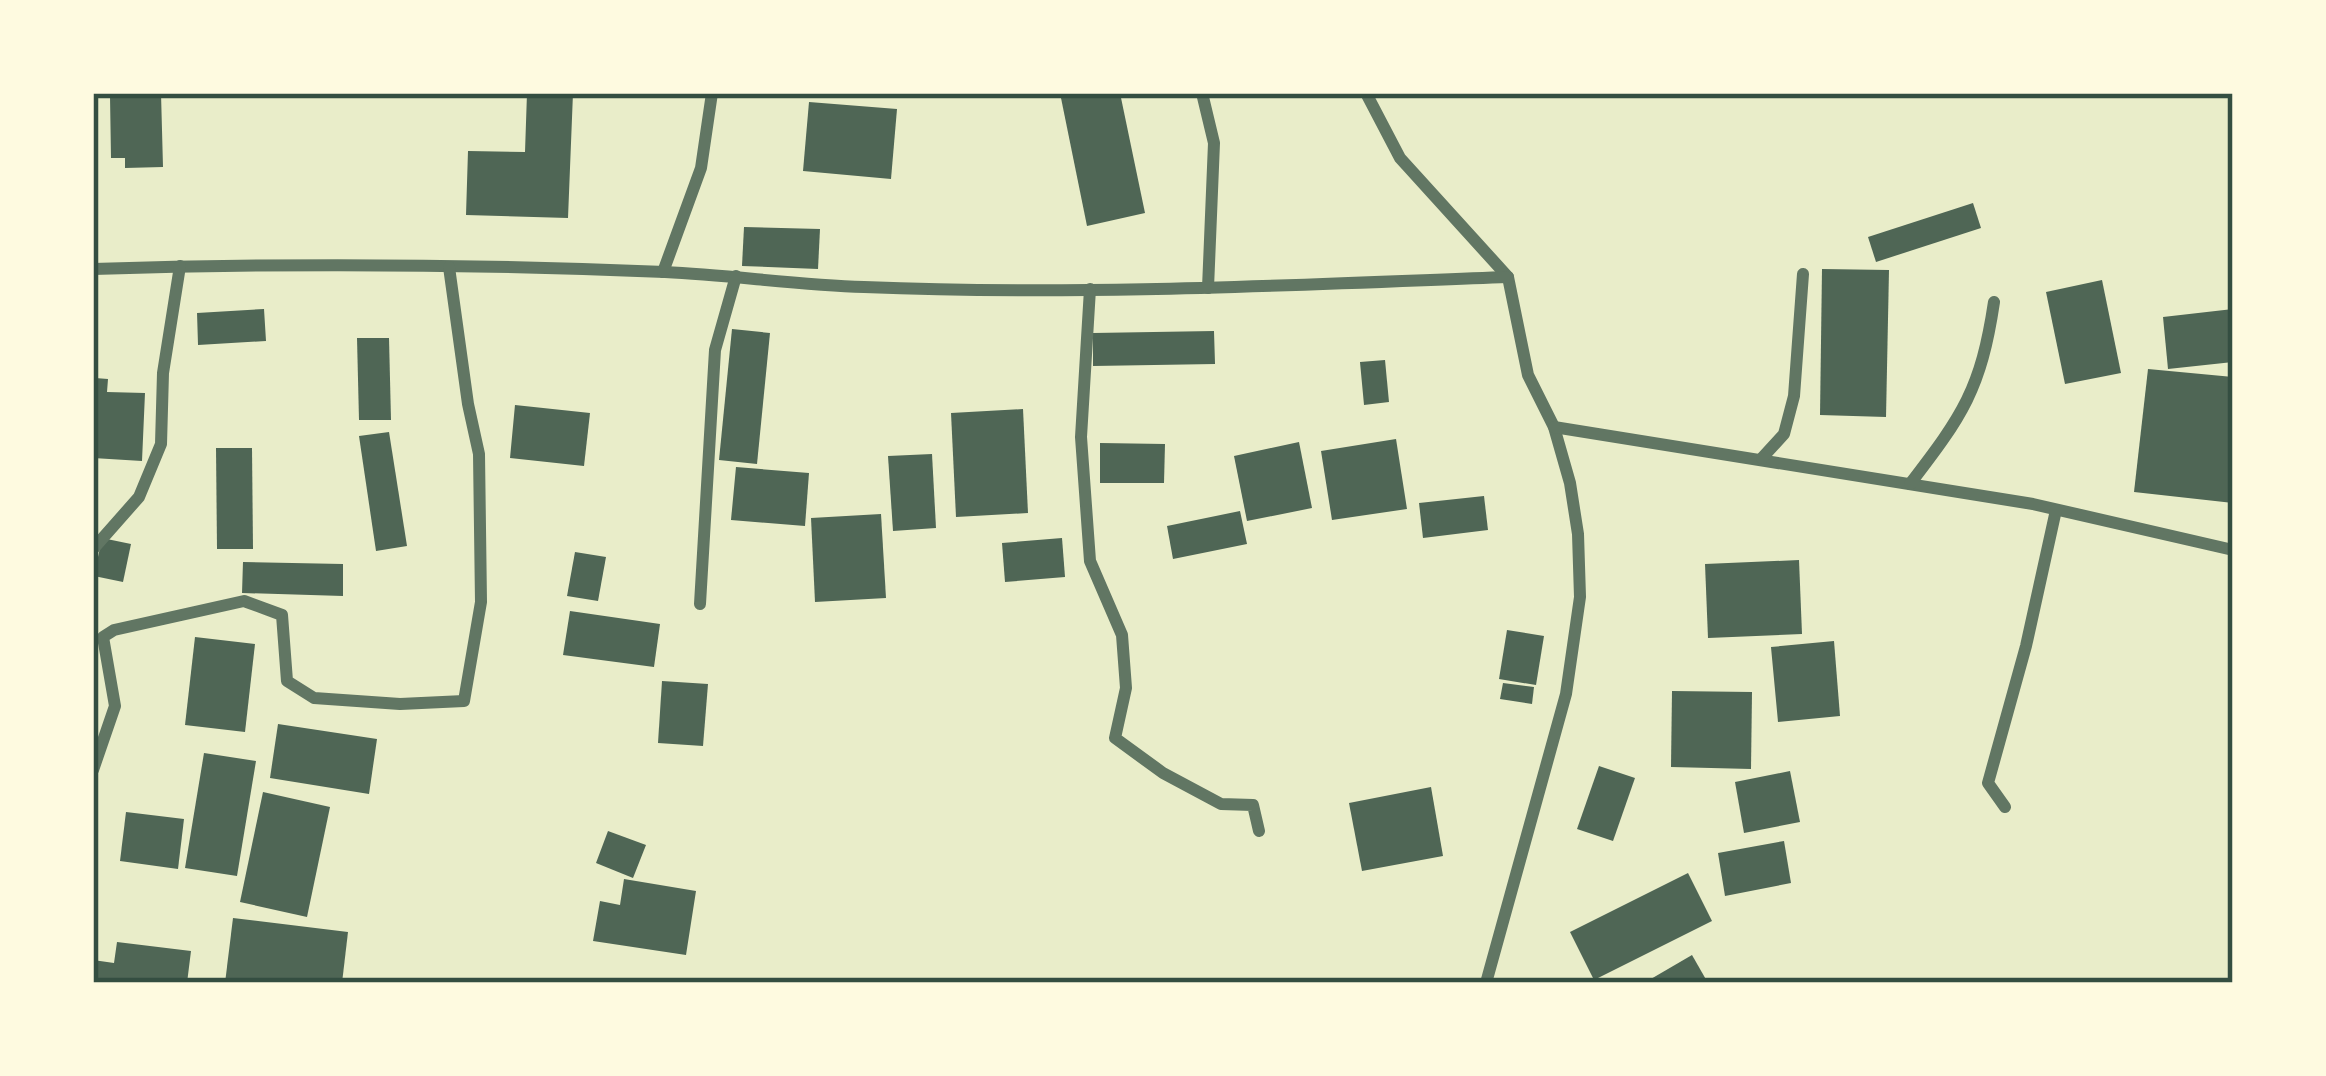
<svg xmlns="http://www.w3.org/2000/svg" width="2326" height="1076" viewBox="0 0 2326 1076" font-family="'Golos Text',sans-serif">
  <rect width="100%" height="100%" fill="#e9edc9"/>
  <g fill="#4f6655">
    <path d="M120 93H161L163 167 125 168V158H111L110 96Z"/>
    <path d="M527 93H573L568 218 466 215 468 151 525 152Z"/>
    <path d="M1060 93H1120L1145 213 1087 226Z"/>
    <path d="M809 102 897 109 891 179 803 171Z"/>
    <path d="M1973 203 1981 228 1876 262 1868 237Z"/>
    <path d="M744 227 820 229 818 269 742 266Z"/>
    <path d="M1822 269 1889 270 1886 417 1820 415Z"/>
    <path d="M2102 280 2121 373 2065 384 2046 292Z"/>
    <path d="M264 309 266 341 198 345 197 313Z"/>
    <path d="M2233 309V362L2168 369 2163 317Z"/>
    <path d="M732 329 770 333 757 464 719 460Z"/>
    <path d="M1214 331 1215 364 1093 366V333Z"/>
    <path d="M357 338H389L391 420H359Z"/>
    <path d="M1385 360 1389 402 1364 405 1360 362Z"/>
    <path d="M2148 369 2233 377V503L2134 492Z"/>
    <path d="M95 378 108 379 107 392 145 393 142 461 93 458Z"/>
    <path d="M515 405 590 413 584 466 510 458Z"/>
    <path d="M1023 409 1028 513 956 517 951 413Z"/>
    <path d="M389 432 407 546 376 551 359 436Z"/>
    <path d="M1396 439 1407 509 1332 520 1321 451Z"/>
    <path d="M1299 442 1312 508 1247 521 1234 456Z"/>
    <path d="M1100 443 1165 444 1164 483H1100Z"/>
    <path d="M216 448H252L253 549H217Z"/>
    <path d="M932 454 936 528 893 531 888 456Z"/>
    <path d="M736 467 809 473 805 526 731 520Z"/>
    <path d="M1484 496 1488 530 1423 538 1419 503Z"/>
    <path d="M1240 511 1247 544 1173 559 1167 526Z"/>
    <path d="M881 514 886 598 815 602 811 518Z"/>
    <path d="M102 538 131 544 123 582 94 576Z"/>
    <path d="M1062 538 1065 577 1005 582 1002 543Z"/>
    <path d="M575 552 606 557 598 601 567 596Z"/>
    <path d="M1799 560 1802 634 1708 638 1705 564Z"/>
    <path d="M243 562 343 564V596L242 593Z"/>
    <path d="M570 611 660 624 654 667 563 655Z"/>
    <path d="M1507 630 1544 636 1536 685 1499 679Z"/>
    <path d="M195 637 255 644 245 732 185 725Z"/>
    <path d="M1834 641 1840 716 1778 722 1771 647Z"/>
    <path d="M662 681 708 684 703 746 658 743Z"/>
    <path d="M1503 683 1534 687 1532 704 1500 699Z"/>
    <path d="M1672 691 1752 692 1751 769 1671 767Z"/>
    <path d="M278 724 377 739 369 794 270 778Z"/>
    <path d="M204 753 256 761 237 876 185 868Z"/>
    <path d="M1599 766 1635 778 1613 841 1577 829Z"/>
    <path d="M1790 771 1800 822 1744 833 1735 782Z"/>
    <path d="M1431 787 1443 856 1362 871 1349 803Z"/>
    <path d="M263 792 330 807 307 917 240 902Z"/>
    <path d="M126 812 184 819 178 869 120 861Z"/>
    <path d="M608 831 646 845 633 878 596 863Z"/>
    <path d="M1784 841 1791 883 1725 896 1718 853Z"/>
    <path d="M1688 873 1712 921 1594 980 1570 932Z"/>
    <path d="M624 879 696 891 686 955 593 941 600 901 620 905Z"/>
    <path d="M233 918 348 932 342 983H225Z"/>
    <path d="M117 942 191 951 187 983H93V960L114 963Z"/>
    <path d="M1692 955 1708 983H1644Z"/>
  </g>
  <g fill="none" stroke-linecap="round" stroke-linejoin="round">
    <g stroke="#617663" stroke-width="12">
      <path d="M1202 93 1214 143 1208 288"/>
      <path d="M1366 93 1400 158 1508 277 1528 375 1554 427 1570 483 1578 534 1580 597 1566 694 1486 983"/>
      <path d="M93 269C283 263 474 264 665 272 731 275 797 285 864 287 1078 296 1293 285 1508 277"/>
      <path d="M663 272 701 168 712 93"/>
      <path d="M1090 289 1081 437 1090 561 1122 635 1126 688 1115 738 1163 773 1221 804 1253 805 1259 831"/>
      <path d="M1554 427 2033 504 2233 550"/>
      <path d="M1762 458 1784 434 1794 396 1803 274"/>
      <path d="M1910 484C1963 415 1981 389 1994 302"/>
      <path d="M94 548 139 497 161 444 163 373 180 266"/>
      <path d="M700 604 715 350 736 276"/>
      <path d="M93 770 115 706 103 637 114 630 244 601 282 615 287 681 314 698 400 704 464 701 481 602 479 454 468 404 449 267"/>
      <path d="M2005 807 1988 783 2026 646 2056 510"/>
    </g>
  </g>
  <rect width="2326" height="1076" fill="none" stroke="#fefae0" stroke-width="192"/>
  <rect x="96" y="96" width="2134" height="884" fill="none" stroke="#344e41" stroke-width="4.5"/>
</svg>
